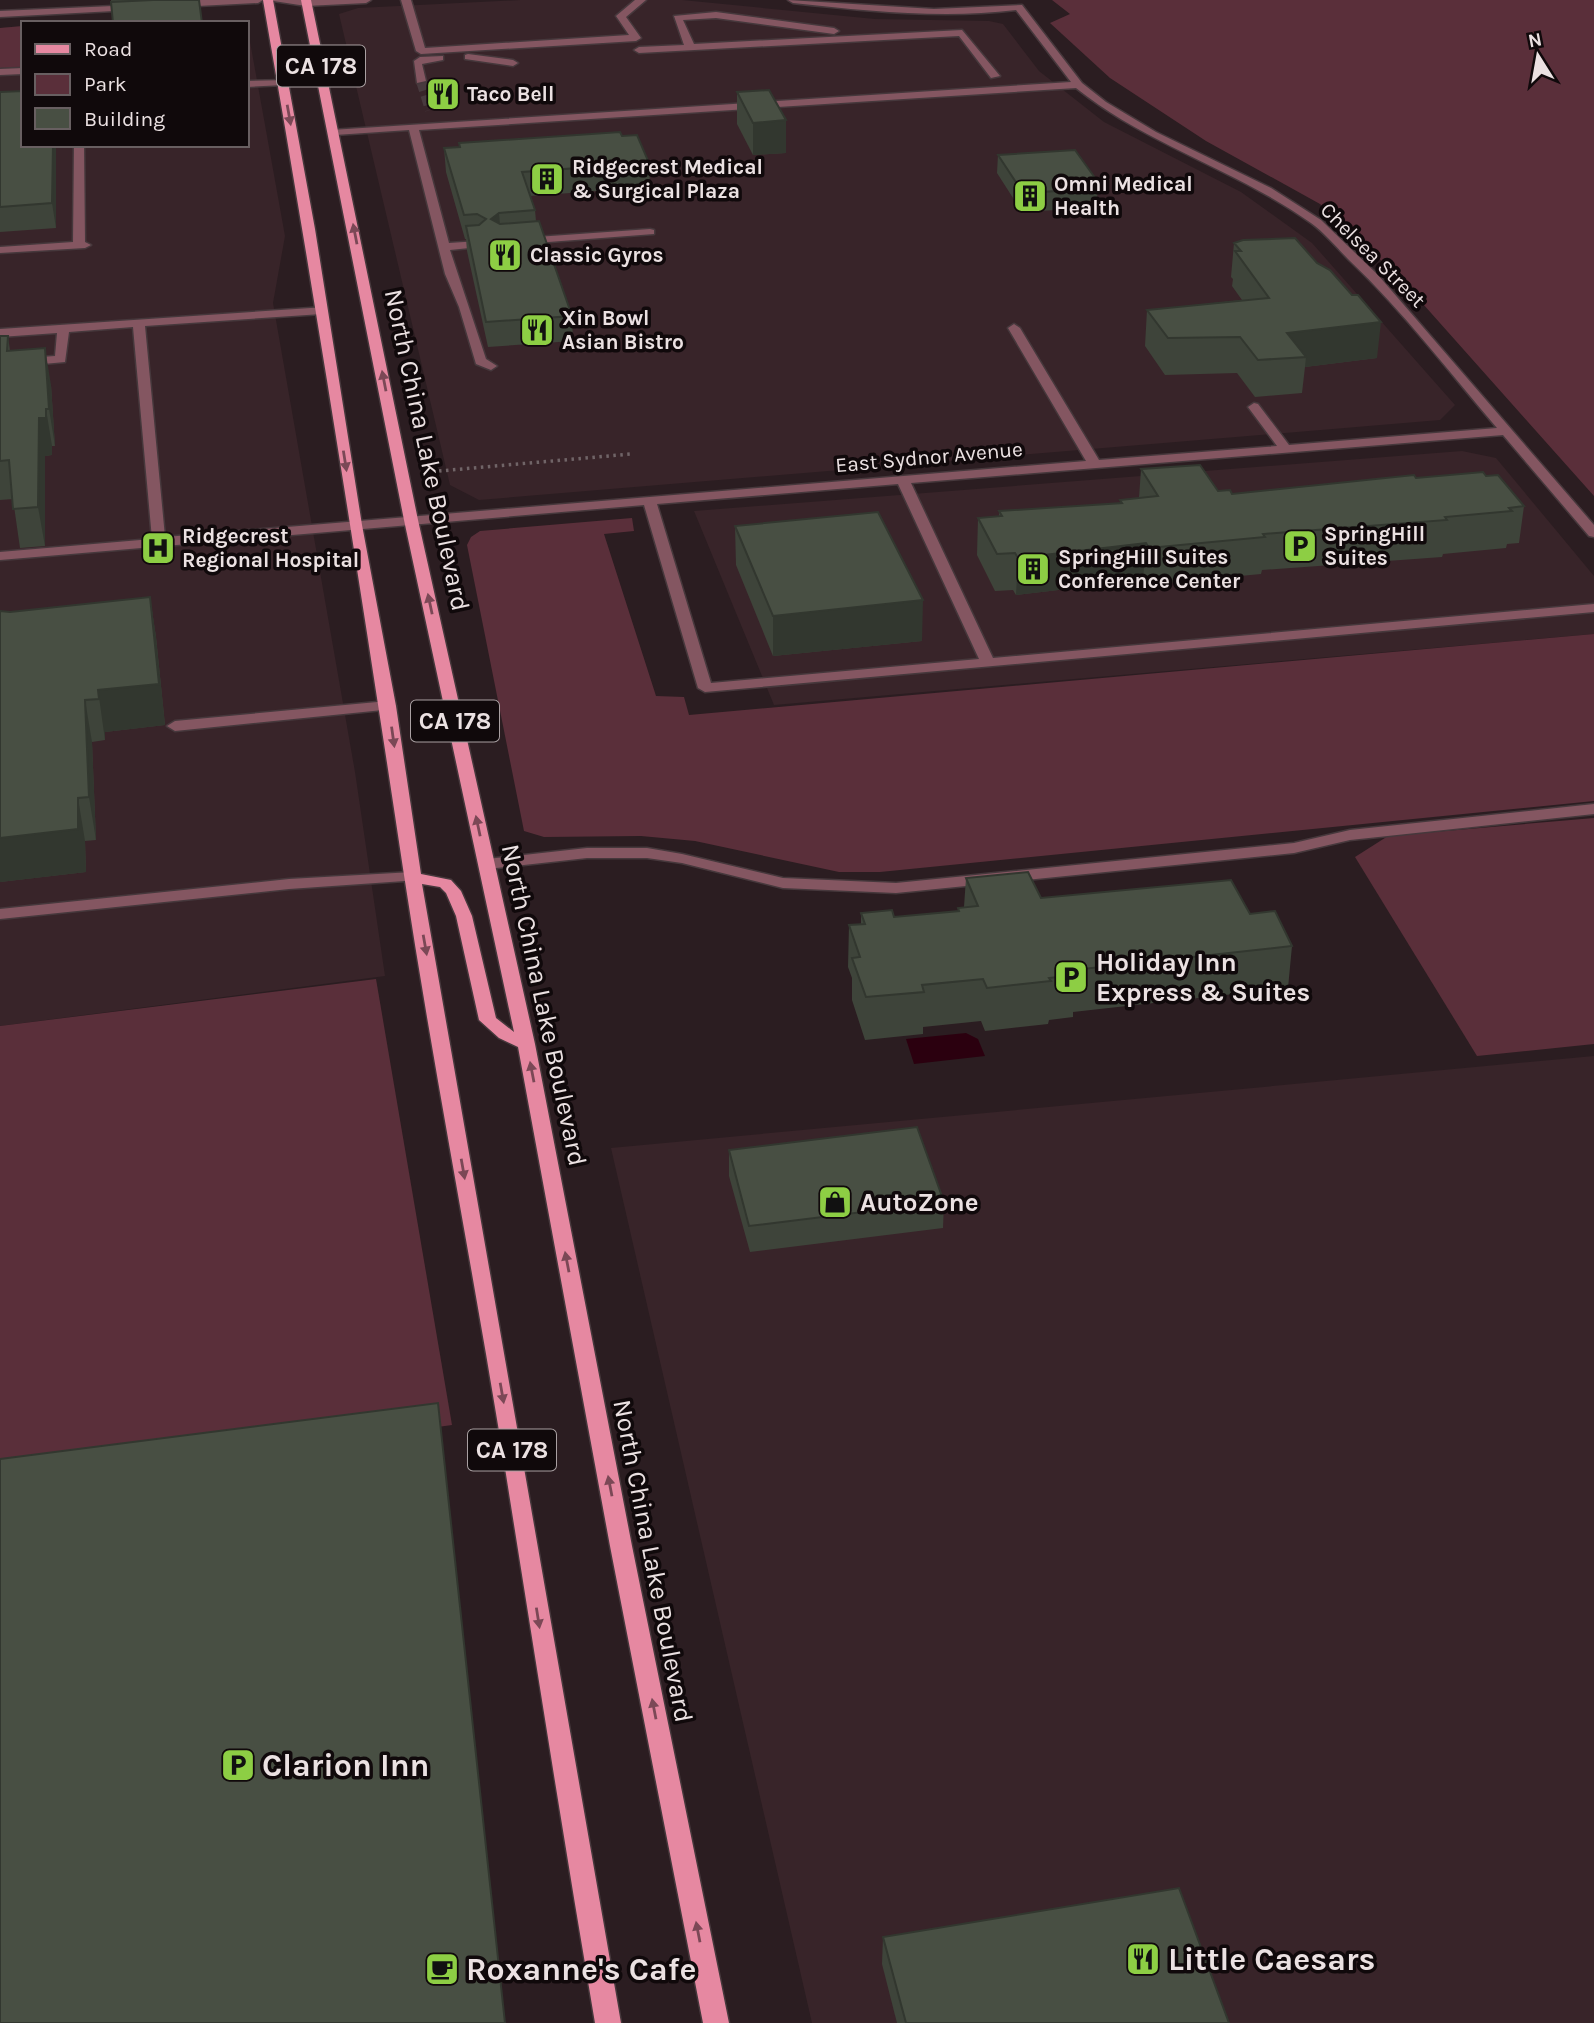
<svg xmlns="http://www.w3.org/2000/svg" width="1594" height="2023" viewBox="0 0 1594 2023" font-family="Karla,sans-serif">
  <rect width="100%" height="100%" fill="#2b1d21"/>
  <g fill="#382429">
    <path d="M521 0H682L875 19 989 21 1003 24 1039 71 1104 122 1241 192 1312 243 1455 405 1440 420 479 500 450 485 339 14 358 8Z"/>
    <path d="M247 25 285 236 273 303 355 772 385 976 0 1026V28L23 26V145H247Z"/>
    <path d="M1462 451 1496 458 1594 576V634L774 705 694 511Z"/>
    <path d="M1594 1056V2023H812L611 1148Z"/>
  </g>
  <g fill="#5a2f3a">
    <path d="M1052 0H1594V496L1399 277 1320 204 1206 141 1110 78 1050 23 1070 14Z"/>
    <path d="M23 26V67L0 68V28Z"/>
    <path d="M632 518 634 531 604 534 656 696 684 697 689 715 1594 634V801L880 872H839L695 841 641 836 544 837 524 831 467 545 471 537 480 531Z"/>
    <path d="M1594 818V1044L1477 1056 1355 857 1388 836Z"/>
    <path d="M376 979 452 1425 0 1487V1026Z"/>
  </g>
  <path fill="#2b000f" d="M966 1033 978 1039 985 1056 914 1064 906 1039Z"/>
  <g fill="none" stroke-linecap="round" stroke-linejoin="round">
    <path stroke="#483a3e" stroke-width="10" stroke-dasharray="10 5" stroke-linecap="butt" d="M421 81 430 110"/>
    <g stroke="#46383c" stroke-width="3">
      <g id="minor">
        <path d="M202 0H263L258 3 178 7 173 4 178 1Z"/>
        <path d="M267 0H371L366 3 306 6Z"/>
        <path d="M401 0H411L425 48 629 35 616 16 635 0H646L626 17 641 38 636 41 421 54 416 51Z"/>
        <path d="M788 0 934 9 1022 5 1082 83 1106 102 1156 132 1271 188 1321 220 1378 275 1594 525V537L1589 536 1503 435 911 483 993 658 1594 604V612L705 692 698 688 644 505 0 560V552L152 539 133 327 69 332 65 362 0 368V360L55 356 57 333 0 337V329L326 307V313L322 314 145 326 165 537 1086 461 1008 328 1014 324 1020 328 1099 460 1277 446 1248 407 1254 403 1258 404 1289 445 1497 428C1449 372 1403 311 1349 260 1337 248 1325 233 1311 223 1237 170 1147 145 1076 88L419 130 449 243 479 241 485 244 479 247 450 250 486 359 497 366 491 370 476 364 459 307 445 274 409 130 335 135 330 132 331 130 1071 82 1016 10C942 19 868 11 793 3ZM898 484 979 659 711 683 657 504Z"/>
        <path d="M136 5V9L133 10 0 17V11Z"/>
        <path d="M716 12 834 28 839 31 834 34 716 18 683 20 694 44 962 30 1000 76 991 78 959 36 639 53 634 50 639 47 684 45 674 16Z"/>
        <path d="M468 54 513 60 518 63 513 66 465 59V55Z"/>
        <path d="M443 56V60L422 64 426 81 417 83 414 61 420 57Z"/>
        <path d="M23 68V74L0 75V69Z"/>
        <path d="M288 80V84L284 85 247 87V81Z"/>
        <path d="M74 145H84L85 242 91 245 85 248 0 253V247L73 242Z"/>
        <path d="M650 229 654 230V234L522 244 516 241 522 238Z"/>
        <path d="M388 701 396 706 393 709 175 731 167 726 175 721Z"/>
        <path d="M1594 804V814L1350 840 1294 853 896 893 783 888 682 863 647 858H587L487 869 479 864 487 859 587 848H647L682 854 783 878 896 883 1294 843 1350 830Z"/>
        <path d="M413 872 419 874 421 877 419 880 289 889 0 919V909L289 879Z"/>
      </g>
    </g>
    <g stroke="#46383c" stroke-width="3">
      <path id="major" d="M263 0H273L315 229 362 525 396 706 421 874 451 880 461 891 472 916 496 1018 514 1032 404 520 301 0H311L418 520 535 1044 632 1546 729 2023H703L610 1546 518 1047 499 1038 479 1020 456 916 446 893 440 887 422 884 621 2023H595C562 1830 532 1637 501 1443 470 1254 433 1065 404 875 360 583 314 291 263 0Z"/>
    </g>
    <path stroke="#706467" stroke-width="3.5" stroke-dasharray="2.5 4.5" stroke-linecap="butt" d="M439 471 631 454"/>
    <use href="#minor" fill="#845661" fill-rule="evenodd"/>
    <use href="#major" fill="#e688a1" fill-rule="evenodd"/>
  </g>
  <g fill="#3e443a">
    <path d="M111 0H199L113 23Z"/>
    <path d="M0 92 23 145H56V228L0 232Z"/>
    <path d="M737 92 786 153 753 155 737 124Z"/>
    <path d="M622 136 649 163 650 187 530 196 535 210 536 221 572 316 573 341 488 347 467 251 466 239H465L446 172 444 148 459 147V143Z"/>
    <path d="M998 155 1098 182 1097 200 1078 202 1077 205 1056 206V210L1022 212 997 173Z"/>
    <path d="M1234 243 1377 358 1305 367 1302 393 1255 397 1237 373 1165 375 1145 346 1147 310 1242 300 1232 286 1233 279 1231 277Z"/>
    <path d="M0 336H8L10 351 51 385 55 446H52V455L45 456V546L20 548 13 499 0 500Z"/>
    <path d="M1141 469 1232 494 1416 478 1486 476 1524 506 1519 543 1507 544 1506 548 1443 554 1442 557 1262 570 1261 574 1146 585 1143 580 1016 595 1013 590 995 591 977 555 978 518 999 516V511L1120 503V500L1139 498Z"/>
    <path d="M735 526 922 641 773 656 736 565Z"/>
    <path d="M150 597 156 637 165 725 105 732V740L92 742 96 840 85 841 86 872 0 882V611L10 612Z"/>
    <path d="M966 878 1041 898 1250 914 1292 946 1288 988 1073 1012V1017L1049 1020 1048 1024 985 1031 981 1021 923 1027V1034L865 1040 852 1000V978L848 967 849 925 861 924V913L894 917 958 911V908L964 907Z"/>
    <path d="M729 1150 944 1202 943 1228 750 1252 729 1176Z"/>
    <path d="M883 1937 1229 2023H897L882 1964Z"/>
  </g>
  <g fill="#32372f">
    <path d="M786 120V153L753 155V123Z"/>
    <path d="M53 145H56V228L52 203Z"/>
    <path d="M499 213 501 237 491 219Z"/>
    <path d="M1381 322 1377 358 1305 367 1306 357 1287 333Z"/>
    <path d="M45 348 51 385 55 446 49 409Z"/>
    <path d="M46 409 52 446V455L45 456V546L38 507 39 418Z"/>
    <path d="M1146 543 1143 580 1016 595 1018 558Z"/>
    <path d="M150 597 156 637 165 725 105 732V740L98 690Z"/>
    <path d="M923 600 922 641 773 656V616Z"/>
    <path d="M85 700 92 742 96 840 89 797Z"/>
    <path d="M78 798 85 841 86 872 0 882V838Z"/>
  </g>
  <g fill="#484f43" stroke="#32372f" stroke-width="2">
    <path d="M153 0H199L202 23H113L111 2Z"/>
    <path d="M769 90 786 120 753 123 737 92Z"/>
    <path d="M23 91V145H53L52 203 0 207V92Z"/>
    <path d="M620 132 622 136 637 135 649 163 522 172 535 210 499 213 491 219 500 224 539 221 572 316 486 322 466 226 479 225 486 219 477 214 464 215 444 148 460 147 459 143Z"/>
    <path d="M1075 150 1098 182 1077 183 1079 186 1055 188 1057 191 1023 193 998 155Z"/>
    <path d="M1295 238 1317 263 1330 270 1352 295H1358L1381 322 1287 333 1306 357 1258 360 1240 337 1168 338 1147 310 1269 298 1235 251H1241L1234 243 1243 240Z"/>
    <path d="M0 336H8L7 351 45 348 49 409H46V418H39L38 507 13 509 9 460 0 461Z"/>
    <path d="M1200 465 1218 491 1230 490 1232 494 1414 475 1416 478 1483 472 1486 476 1498 475 1524 506 1509 508 1512 511 1445 517 1447 520 1263 534 1265 537 1149 548 1146 543 1018 558 1015 553 997 554 978 518 1002 516 999 511 1122 503 1120 500 1158 496 1141 469Z"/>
    <path d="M878 512 923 600 773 616 735 526Z"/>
    <path d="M150 597 159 684 98 690 99 699 85 700 89 797 78 798V829L0 838V611L10 612Z"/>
    <path d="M1028 872 1041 898 1231 880 1250 914 1275 911 1292 946 1073 970 1075 975 1049 978 1051 981 987 988 983 979 922 985 924 992 866 997 852 958 860 957 849 925 865 924 861 913 892 910 894 917 959 911 958 908 978 906 966 878Z"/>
    <path d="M917 1127 944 1202 749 1226 729 1150Z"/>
    <path d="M438 1403 505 2023H0V1459Z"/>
    <path d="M1179 1888 1229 2023H906L883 1937Z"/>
  </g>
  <defs><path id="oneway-solid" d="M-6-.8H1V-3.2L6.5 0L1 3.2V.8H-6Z" transform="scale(1.75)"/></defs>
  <g fill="#7b4856">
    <use href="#oneway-solid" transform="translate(289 115) rotate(80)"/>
    <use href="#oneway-solid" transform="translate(355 234) rotate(-101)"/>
    <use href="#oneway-solid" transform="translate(384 381) rotate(-101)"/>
    <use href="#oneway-solid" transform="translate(345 461) rotate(81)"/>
    <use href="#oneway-solid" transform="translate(430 604) rotate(-102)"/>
    <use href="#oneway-solid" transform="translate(393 737) rotate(82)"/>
    <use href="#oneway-solid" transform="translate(478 826) rotate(-102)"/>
    <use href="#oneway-solid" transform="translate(425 945) rotate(80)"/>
    <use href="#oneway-solid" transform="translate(532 1072) rotate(-101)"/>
    <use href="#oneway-solid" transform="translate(463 1169) rotate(80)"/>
    <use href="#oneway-solid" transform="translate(567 1262) rotate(-101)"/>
    <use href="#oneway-solid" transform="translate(502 1393) rotate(80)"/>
    <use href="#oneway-solid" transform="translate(610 1486) rotate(-101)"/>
    <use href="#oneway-solid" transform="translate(538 1618) rotate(81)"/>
    <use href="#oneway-solid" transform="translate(654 1709) rotate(-101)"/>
    <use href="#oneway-solid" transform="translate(698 1932) rotate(-101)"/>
  </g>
  <defs>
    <g id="restaurant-square" transform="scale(1.75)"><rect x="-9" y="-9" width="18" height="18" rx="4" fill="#8dce44" stroke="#10090b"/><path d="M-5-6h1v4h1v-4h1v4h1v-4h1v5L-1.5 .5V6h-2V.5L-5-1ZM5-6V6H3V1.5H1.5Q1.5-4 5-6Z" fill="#111"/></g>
    <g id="building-square" transform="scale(1.75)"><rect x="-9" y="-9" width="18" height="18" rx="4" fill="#8dce44" stroke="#10090b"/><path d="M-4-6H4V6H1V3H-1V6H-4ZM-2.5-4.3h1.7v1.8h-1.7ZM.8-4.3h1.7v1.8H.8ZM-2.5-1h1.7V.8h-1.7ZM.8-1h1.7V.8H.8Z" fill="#111"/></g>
    <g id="parking-square" transform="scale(1.75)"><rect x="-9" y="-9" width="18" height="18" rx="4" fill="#8dce44" stroke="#10090b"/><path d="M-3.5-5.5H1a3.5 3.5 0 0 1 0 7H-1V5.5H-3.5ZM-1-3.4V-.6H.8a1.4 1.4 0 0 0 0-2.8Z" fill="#111"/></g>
    <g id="hospital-square" transform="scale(1.75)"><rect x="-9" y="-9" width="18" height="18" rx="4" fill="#8dce44" stroke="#10090b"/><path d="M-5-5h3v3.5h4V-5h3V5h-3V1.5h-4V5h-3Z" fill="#111"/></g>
    <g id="shop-square" transform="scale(1.75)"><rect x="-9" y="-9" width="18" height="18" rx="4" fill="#8dce44" stroke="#10090b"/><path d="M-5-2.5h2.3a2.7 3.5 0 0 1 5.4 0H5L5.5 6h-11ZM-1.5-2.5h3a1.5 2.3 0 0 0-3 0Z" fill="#111"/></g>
    <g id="cafe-square" transform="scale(1.75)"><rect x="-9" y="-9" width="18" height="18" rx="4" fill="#8dce44" stroke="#10090b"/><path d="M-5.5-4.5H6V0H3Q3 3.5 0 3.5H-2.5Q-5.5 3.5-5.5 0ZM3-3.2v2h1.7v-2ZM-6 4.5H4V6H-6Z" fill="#111"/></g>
  </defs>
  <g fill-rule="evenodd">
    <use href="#restaurant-square" x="443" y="94"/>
    <use href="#building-square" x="547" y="179"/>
    <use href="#building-square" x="1030" y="196"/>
    <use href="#restaurant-square" x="505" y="255"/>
    <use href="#restaurant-square" x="537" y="330"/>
    <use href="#parking-square" x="1300" y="546"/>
    <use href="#hospital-square" x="158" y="548"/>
    <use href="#building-square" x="1033" y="569"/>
    <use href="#parking-square" x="1071" y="977"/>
    <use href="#shop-square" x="835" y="1202"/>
    <use href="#parking-square" x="238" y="1765"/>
    <use href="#restaurant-square" x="1143" y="1959"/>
    <use href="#cafe-square" x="442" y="1969"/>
  </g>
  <g text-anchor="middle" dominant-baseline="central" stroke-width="7" stroke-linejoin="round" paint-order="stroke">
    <g font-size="21" font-weight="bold" fill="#ebe1e2" stroke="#10090b" text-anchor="start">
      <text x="467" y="94">Taco Bell</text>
      <text x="572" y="167">Ridgecrest Medical<tspan x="572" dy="24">&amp; Surgical Plaza</tspan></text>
      <text x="1054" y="184">Omni Medical<tspan x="1054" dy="24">Health</tspan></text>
      <text x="530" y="255">Classic Gyros</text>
      <text x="562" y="318">Xin Bowl<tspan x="562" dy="24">Asian Bistro</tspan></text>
      <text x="1324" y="534">SpringHill<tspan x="1324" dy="24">Suites</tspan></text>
      <text x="182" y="536">Ridgecrest<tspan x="182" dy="24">Regional Hospital</tspan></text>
      <text x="1058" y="557">SpringHill Suites<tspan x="1058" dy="24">Conference Center</tspan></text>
    </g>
    <g font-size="21" fill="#ebe1e2" stroke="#10090b">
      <text transform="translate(1373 255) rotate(45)">Chelsea Street</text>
      <text transform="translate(929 457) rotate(-5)">East Sydnor Avenue</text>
    </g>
    <g fill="#10090b" stroke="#a9a0a2" stroke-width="2">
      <rect x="277" y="45.5" width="88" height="41" rx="5"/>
      <rect x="411" y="700.5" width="88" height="41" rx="5"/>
      <rect x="468" y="1429.5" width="88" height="41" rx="5"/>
    </g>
    <g font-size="24" font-weight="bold" fill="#ebe1e2">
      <text x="321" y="66">CA 178</text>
      <text x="455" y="721">CA 178</text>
      <text x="512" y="1450">CA 178</text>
    </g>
    <g font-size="26" fill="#ebe1e2" stroke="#10090b">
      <text transform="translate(427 450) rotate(78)">North China Lake Boulevard</text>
      <text transform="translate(544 1005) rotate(78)">North China Lake Boulevard</text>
      <text transform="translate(653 1561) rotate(79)">North China Lake Boulevard</text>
    </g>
    <g font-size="26" font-weight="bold" fill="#ebe1e2" stroke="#10090b" text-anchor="start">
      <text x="1096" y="962">Holiday Inn<tspan x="1096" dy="30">Express &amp; Suites</tspan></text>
      <text x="860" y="1202">AutoZone</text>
    </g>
    <g font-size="32" font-weight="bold" fill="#ebe1e2" stroke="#10090b" text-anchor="start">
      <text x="262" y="1765">Clarion Inn</text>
      <text x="1168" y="1959">Little Caesars</text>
      <text x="466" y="1969">Roxanne's Cafe</text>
    </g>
  </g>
  <rect x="21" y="21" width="228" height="126" fill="#10090b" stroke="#685f61" stroke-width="2"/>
  <rect x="35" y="44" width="35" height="10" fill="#e688a1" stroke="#685f61" stroke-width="2"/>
  <text x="84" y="56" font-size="21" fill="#ebe1e2">Road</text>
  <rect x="35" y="74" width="35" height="21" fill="#5a2f3a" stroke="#685f61" stroke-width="2"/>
  <text x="84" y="91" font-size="21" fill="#ebe1e2">Park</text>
  <rect x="35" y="108" width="35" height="21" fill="#484f43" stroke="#685f61" stroke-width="2"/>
  <text x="84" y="126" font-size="21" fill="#ebe1e2">Building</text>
  <g transform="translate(1538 56) rotate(349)" stroke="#10090b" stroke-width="5" paint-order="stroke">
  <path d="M0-5L12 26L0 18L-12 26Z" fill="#ebe1e2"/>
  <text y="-10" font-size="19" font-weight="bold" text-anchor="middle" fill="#ebe1e2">N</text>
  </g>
</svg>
